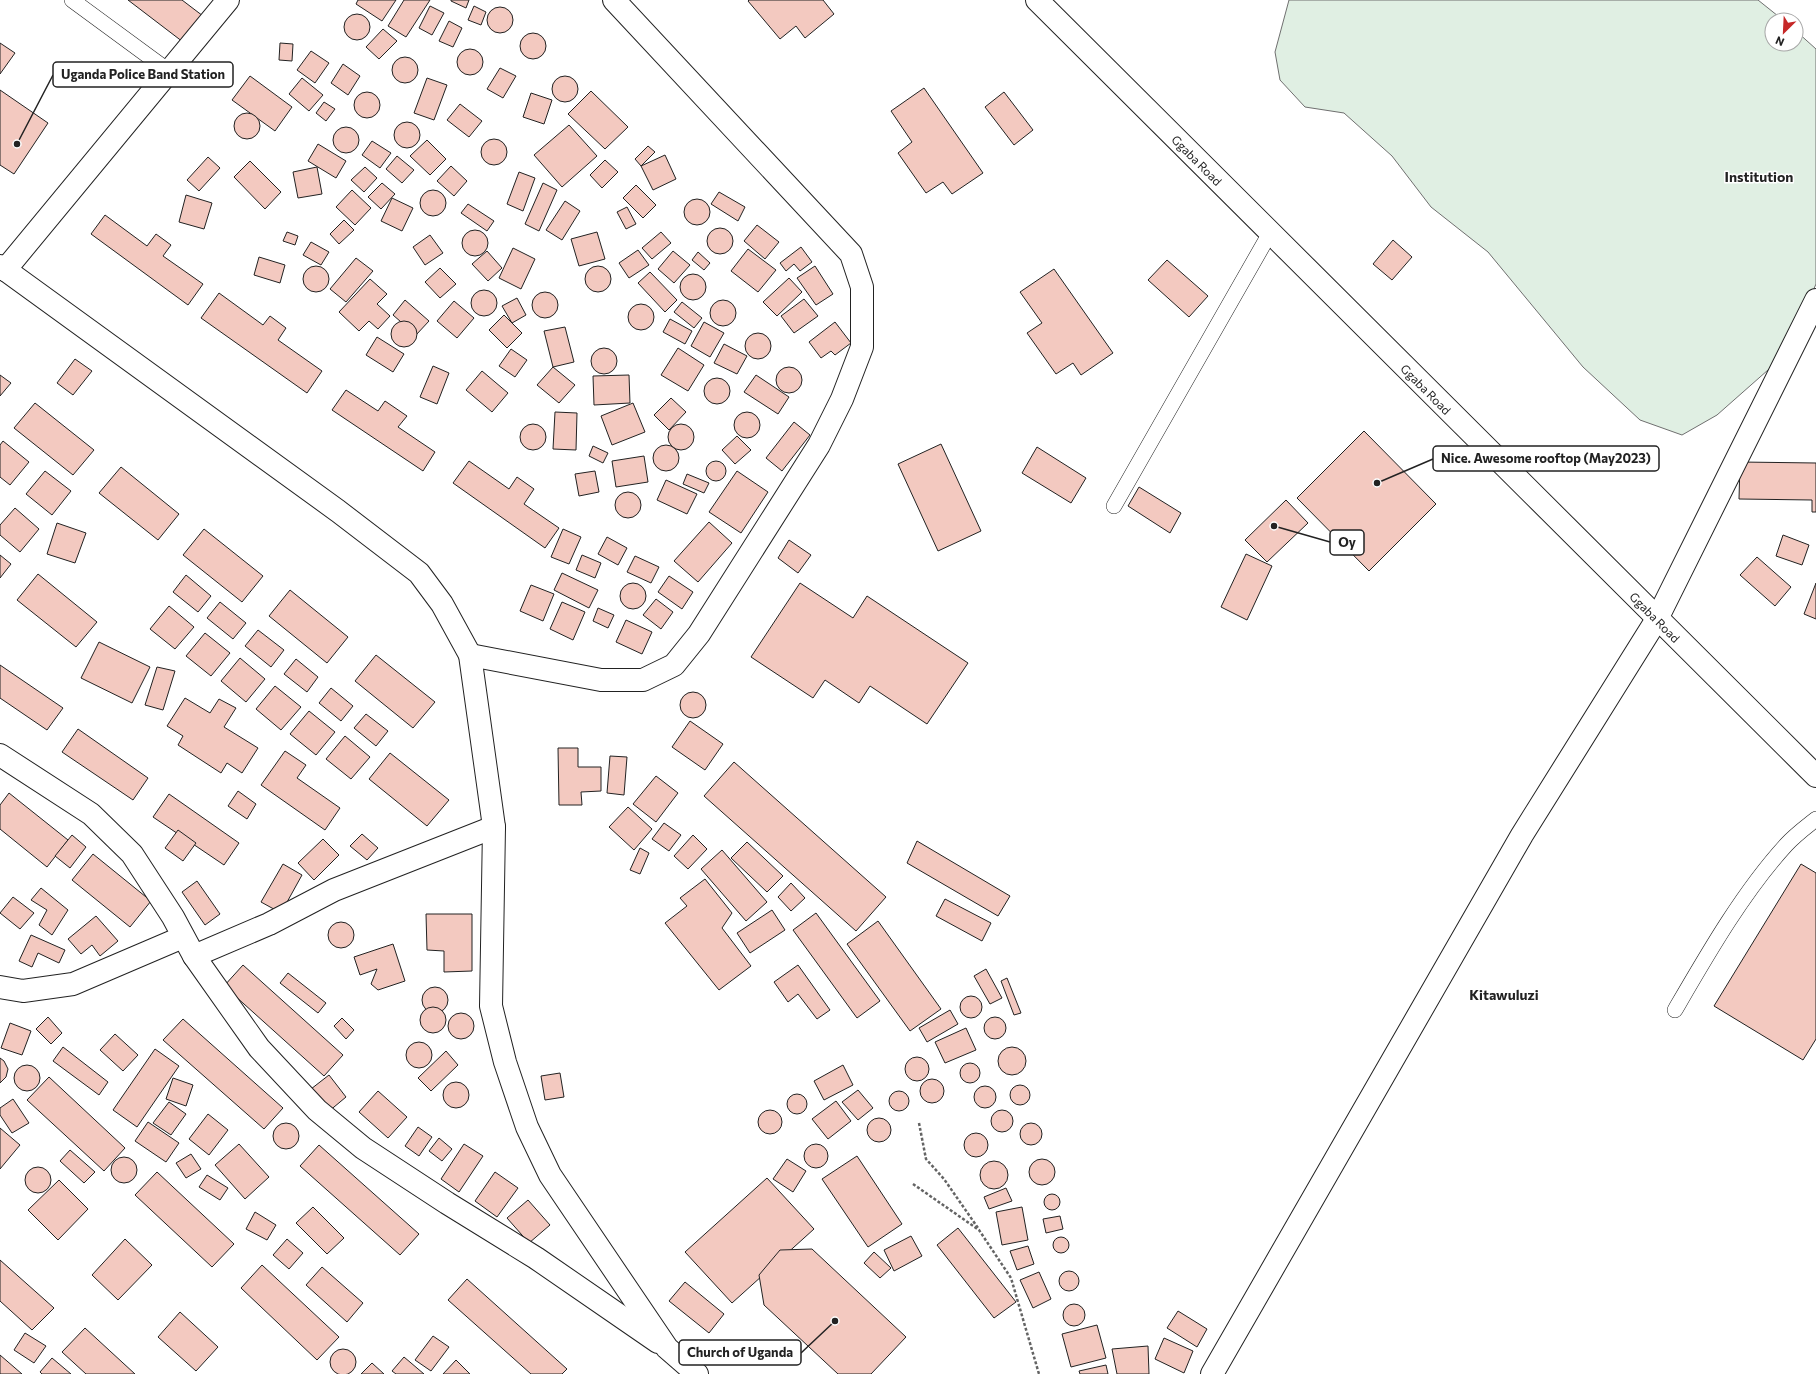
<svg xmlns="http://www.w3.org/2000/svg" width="1816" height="1374" viewBox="0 0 1816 1374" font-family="Commissioner,sans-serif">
  <rect width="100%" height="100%" fill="#fff"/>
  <path fill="#e0efe3" stroke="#6f6f6f" d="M1289 0H1758L1783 20H1772V44H1796V31L1816 49V284L1785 355 1717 415 1682 435 1640 420 1583 367 1488 252 1431 207 1392 156 1344 113 1305 107 1280 80 1275 52Z"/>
  <g fill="#f3c9c0" stroke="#222">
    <path d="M128 0H182L203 16 183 42Z"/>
    <path d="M358 0H396L382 21 356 4Z"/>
    <path d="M404 0H430L406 37 388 26Z"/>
    <path d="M451 0H469L466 8 451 1Z"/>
    <path d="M749 0H823L834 14 805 38 796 26 780 39 748 1Z"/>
    <path d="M430 6 444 13 432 35 419 28Z"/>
    <path d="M474 6 486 12 481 25 468 20Z"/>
    <circle cx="500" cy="20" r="13"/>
    <circle cx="357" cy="27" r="13"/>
    <path d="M449 21 462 28 453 47 439 41Z"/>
    <path d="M383 29 397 41 379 59 366 47Z"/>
    <circle cx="533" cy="46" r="13"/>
    <path d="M0 43 15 53 0 74Z"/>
    <path d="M280 43 293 44 292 61 279 60Z"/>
    <circle cx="470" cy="62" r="13"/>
    <path d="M311 51 329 63 315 83 297 70Z"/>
    <circle cx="405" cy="70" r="13"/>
    <path d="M343 64 360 76 348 95 331 83Z"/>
    <path d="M500 68 516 76 503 98 487 89Z"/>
    <circle cx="565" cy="89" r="13"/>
    <path d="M250 76 292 107 275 131 232 100Z"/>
    <path d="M302 78 323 95 309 111 289 94Z"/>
    <path d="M427 78 447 85 434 120 414 113Z"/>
    <path d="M924 88 983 173 952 194 943 182 926 193 898 153 912 142 891 111Z"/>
    <path d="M0 90 48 123 14 174 0 165Z"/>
    <path d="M591 91 628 127 605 149 568 114Z"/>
    <circle cx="367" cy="105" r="13"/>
    <path d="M1004 92 1033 130 1014 145 985 107Z"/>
    <path d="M531 93 552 100 544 124 523 117Z"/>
    <path d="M324 102 335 109 326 121 316 113Z"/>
    <path d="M460 104 482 121 469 137 447 120Z"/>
    <circle cx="247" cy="126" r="13"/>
    <circle cx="407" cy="135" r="13"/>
    <path d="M569 125 597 156 562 187 534 155Z"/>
    <circle cx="346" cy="140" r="13"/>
    <circle cx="494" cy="152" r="13"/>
    <path d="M427 140 446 159 430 175 410 156Z"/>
    <path d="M372 141 391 153 380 168 362 155Z"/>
    <path d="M318 144 346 161 336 178 308 161Z"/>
    <path d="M648 146 655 152 641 166 635 159Z"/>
    <path d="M665 155 676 179 653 190 641 166Z"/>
    <path d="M397 156 414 170 402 183 386 169Z"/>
    <path d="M208 157 220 168 199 191 187 180Z"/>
    <path d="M605 160 618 172 602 188 590 175Z"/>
    <path d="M250 161 281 192 265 209 234 177Z"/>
    <path d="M451 166 467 181 454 196 437 181Z"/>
    <path d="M317 167 322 194 298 198 293 172Z"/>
    <path d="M365 167 377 178 364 192 351 180Z"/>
    <path d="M519 172 535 178 523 211 507 204Z"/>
    <path d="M382 183 395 194 381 209 368 197Z"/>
    <path d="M543 183 557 190 539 231 525 224Z"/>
    <path d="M636 185 656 205 643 218 623 198Z"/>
    <circle cx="433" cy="203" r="13"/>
    <path d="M352 190 371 208 355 225 336 207Z"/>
    <path d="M719 192 745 207 738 221 711 204Z"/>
    <path d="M186 195 212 203 204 229 179 222Z"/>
    <path d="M392 198 413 208 402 231 381 221Z"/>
    <circle cx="697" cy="212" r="13"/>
    <path d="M565 201 580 211 562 240 546 230Z"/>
    <path d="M468 204 494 221 487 231 461 213Z"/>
    <path d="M627 207 636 224 626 229 617 212Z"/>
    <path d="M105 215 147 246 156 234 171 245 163 256 203 284 188 305 91 234Z"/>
    <path d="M344 220 354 230 339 244 330 234Z"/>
    <path d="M757 225 779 242 765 259 744 241Z"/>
    <circle cx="720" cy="241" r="13"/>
    <circle cx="475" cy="243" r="13"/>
    <path d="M287 232 298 236 295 245 283 241Z"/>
    <path d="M597 232 605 259 579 266 571 239Z"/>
    <path d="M661 232 671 243 652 259 642 248Z"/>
    <path d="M430 235 443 253 425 265 413 247Z"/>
    <path d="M1393 240 1412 257 1392 280 1373 264Z"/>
    <path d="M311 242 329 252 321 265 303 255Z"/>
    <path d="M801 247 812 262 800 271 794 264 786 271 780 263Z"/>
    <path d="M513 248 535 259 521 289 499 278Z"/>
    <path d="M748 249 776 270 758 292 731 271Z"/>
    <path d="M638 250 649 265 629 278 619 263Z"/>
    <path d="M487 251 502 268 488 281 472 264Z"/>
    <path d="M673 251 690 265 674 283 658 269Z"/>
    <path d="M698 252 710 263 704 270 692 260Z"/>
    <path d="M259 257 285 265 280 283 254 275Z"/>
    <path d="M356 258 373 271 346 302 330 289Z"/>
    <path d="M1167 260 1208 296 1189 317 1148 280Z"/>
    <circle cx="598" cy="279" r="13"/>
    <circle cx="316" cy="279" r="13"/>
    <path d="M815 266 833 294 816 305 797 278Z"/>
    <path d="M440 268 456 284 440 298 425 282Z"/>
    <path d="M1054 269 1113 353 1081 375 1073 363 1056 374 1027 333 1042 323 1020 292Z"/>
    <path d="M650 272 677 300 665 312 638 283Z"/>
    <circle cx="693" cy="287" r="13"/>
    <path d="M789 278 802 292 777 316 763 302Z"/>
    <path d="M370 279 387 294 377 304 390 316 378 329 369 321 359 331 339 312Z"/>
    <circle cx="484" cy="303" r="13"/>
    <circle cx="545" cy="305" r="13"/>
    <path d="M219 293 263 325 270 316 286 328 278 340 322 371 307 393 201 318Z"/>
    <path d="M517 298 526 315 512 323 502 306Z"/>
    <path d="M804 299 818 316 794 333 781 316Z"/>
    <circle cx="723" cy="313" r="13"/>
    <path d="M405 300 429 321 416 335 393 315Z"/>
    <path d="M454 301 474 318 457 338 437 321Z"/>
    <path d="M682 302 702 318 694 328 674 312Z"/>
    <circle cx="641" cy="317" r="13"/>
    <path d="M504 315 522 333 507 348 489 330Z"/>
    <path d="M670 319 692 331 685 344 663 332Z"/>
    <circle cx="404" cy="334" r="13"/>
    <path d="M704 322 724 333 710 357 691 346Z"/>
    <path d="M835 322 851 343 835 355 831 351 821 358 809 342Z"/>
    <path d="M565 327 574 362 553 367 544 331Z"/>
    <circle cx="758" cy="346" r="13"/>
    <path d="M377 337 404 354 393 372 366 355Z"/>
    <path d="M724 344 747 356 737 374 714 363Z"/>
    <circle cx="604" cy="361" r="13"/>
    <path d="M678 348 704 365 688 391 661 375Z"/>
    <path d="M511 349 527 360 515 377 499 366Z"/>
    <path d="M75 359 92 371 73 395 57 383Z"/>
    <path d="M433 366 449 373 437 404 420 397Z"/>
    <circle cx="789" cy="380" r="13"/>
    <path d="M553 367 575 385 559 403 537 385Z"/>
    <path d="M482 371 508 393 492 412 466 390Z"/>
    <path d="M0 375 11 383 0 396Z"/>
    <path d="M629 375 630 403 594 405 593 376Z"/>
    <path d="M756 375 789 397 778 414 744 392Z"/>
    <circle cx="717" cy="391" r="13"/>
    <path d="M346 390 378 411 385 401 407 416 398 427 435 452 423 471 332 410Z"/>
    <path d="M671 398 686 412 669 430 654 415Z"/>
    <path d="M35 403 94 450 73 475 14 428Z"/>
    <path d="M633 403 645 432 612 445 601 416Z"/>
    <circle cx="747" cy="425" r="13"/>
    <path d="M555 412 577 413 576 450 553 449Z"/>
    <path d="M794 422 810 435 782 471 766 458Z"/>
    <circle cx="681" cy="437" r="13"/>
    <circle cx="533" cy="437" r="13"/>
    <path d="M1364 431 1436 504 1369 571 1297 498Z"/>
    <path d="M737 436 751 450 735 464 722 450Z"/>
    <path d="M3 441 29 462 10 485 0 477V445Z"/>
    <path d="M941 444 981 531 938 551 898 464Z"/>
    <circle cx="666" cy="458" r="13"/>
    <path d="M593 446 608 453 603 463 589 456Z"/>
    <path d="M1037 447 1086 478 1071 503 1022 473Z"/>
    <path d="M644 456 648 482 616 487 612 461Z"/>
    <circle cx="716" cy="471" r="10"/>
    <path d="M469 461 509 489 517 477 534 489 524 504 559 528 545 548 453 483Z"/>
    <path d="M1740 462 1816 463V512H1812V500L1739 499Z"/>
    <path d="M121 467 179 514 158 540 99 493Z"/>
    <path d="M45 471 71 491 52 515 26 494Z"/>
    <path d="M595 471 599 492 579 496 575 474Z"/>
    <path d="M737 471 768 492 741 533 709 512Z"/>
    <path d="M687 474 709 483 704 493 683 484Z"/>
    <path d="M666 480 697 494 687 514 657 500Z"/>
    <path d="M1139 487 1181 513 1170 533 1128 506Z"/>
    <circle cx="628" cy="505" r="13"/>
    <path d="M1286 500 1308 523 1267 562 1245 540Z"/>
    <path d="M15 508 39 529 20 552 0 535V525Z"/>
    <path d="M709 522 732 543 698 582 674 561Z"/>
    <path d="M57 523 86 533 75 563 47 554Z"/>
    <path d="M204 529 263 576 242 602 183 555Z"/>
    <path d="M563 529 581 537 569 564 551 557Z"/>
    <path d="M1783 535 1809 545 1802 565 1776 556Z"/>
    <path d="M607 537 627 548 618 565 598 554Z"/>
    <path d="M789 540 811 555 798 573 778 558Z"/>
    <path d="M1246 554 1272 566 1247 620 1221 607Z"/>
    <path d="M0 555 11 564 0 578Z"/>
    <path d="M582 555 601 563 595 578 576 570Z"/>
    <path d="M635 556 659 567 651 583 627 572Z"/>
    <path d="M1757 557 1791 587 1775 606 1740 575Z"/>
    <path d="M562 573 598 590 589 608 554 590Z"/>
    <path d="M38 574 97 622 76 647 17 600Z"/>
    <path d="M186 575 211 596 198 612 173 592Z"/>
    <path d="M669 576 693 592 682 609 658 592Z"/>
    <circle cx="633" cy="596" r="13"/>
    <path d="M800 583 853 618 867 596 968 663 927 724 870 686 859 703 825 680 813 698 751 657Z"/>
    <path d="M1816 583V619L1804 614Z"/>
    <path d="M531 585 554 594 543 621 520 611Z"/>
    <path d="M290 590 348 637 327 663 269 616Z"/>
    <path d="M656 599 673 612 661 629 643 615Z"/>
    <path d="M220 602 246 623 233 639 207 618Z"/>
    <path d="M562 602 585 612 573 640 550 629Z"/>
    <path d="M169 606 194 627 175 649 150 629Z"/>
    <path d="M598 608 614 615 608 628 593 621Z"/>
    <path d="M626 620 652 632 642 654 616 642Z"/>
    <path d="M258 630 284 650 271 667 245 646Z"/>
    <path d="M205 633 230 653 211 676 186 656Z"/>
    <path d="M99 642 150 667 132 703 81 678Z"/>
    <path d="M376 655 435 702 413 728 355 681Z"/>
    <path d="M240 658 265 679 246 702 221 681Z"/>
    <path d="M296 659 318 677 307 692 284 674Z"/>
    <path d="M0 665 63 708 47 730 0 698Z"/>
    <path d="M157 667 175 671 163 710 145 705Z"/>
    <path d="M275 686 301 707 281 730 256 709Z"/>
    <path d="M331 688 353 706 341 721 319 703Z"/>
    <circle cx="693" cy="705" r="13"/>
    <path d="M185 698 210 713 219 699 236 708 224 727 258 748 242 773 227 763 221 773 178 745 183 736 167 726Z"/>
    <path d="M309 711 335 732 316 755 290 734Z"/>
    <path d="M366 714 388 731 376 746 354 728Z"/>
    <path d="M690 721 723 744 705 770 672 747Z"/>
    <path d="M78 729 148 778 133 800 62 752Z"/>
    <path d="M345 736 370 757 351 779 326 759Z"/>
    <path d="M558 748H578V767H601V791L581 792 582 805H559Z"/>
    <path d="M285 751 306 765 297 778 340 808 325 830 261 785Z"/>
    <path d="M390 753 449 800 427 826 369 779Z"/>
    <path d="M610 756 627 757 624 795 607 793Z"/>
    <path d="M734 762 886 897 856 931 704 796Z"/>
    <path d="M656 776 678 793 656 822 633 804Z"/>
    <path d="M238 791 256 804 247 819 228 806Z"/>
    <path d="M9 793 68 840 47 867 0 829V805Z"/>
    <path d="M169 794 239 843 224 865 153 817Z"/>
    <path d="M628 807 652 829 634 850 609 827Z"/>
    <path d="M664 823 681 835 669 851 652 839Z"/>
    <path d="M178 830 196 843 183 861 165 848Z"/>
    <path d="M362 834 378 848 367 860 350 846Z"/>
    <path d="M72 835 86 847 70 868 55 856Z"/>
    <path d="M693 835 707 849 688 869 674 856Z"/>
    <path d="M323 839 339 855 314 880 298 863Z"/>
    <path d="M917 841 1010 896 998 916 907 863Z"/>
    <path d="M747 842 783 876 767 892 731 858Z"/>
    <path d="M640 848 649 853 640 874 630 870Z"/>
    <path d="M722 850 767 902 746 921 701 869Z"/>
    <path d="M93 854 151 901 130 927 72 880Z"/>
    <path d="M283 864 302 875 281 913 261 902Z"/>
    <path d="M1801 864 1816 873V1039L1803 1060 1714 1006Z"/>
    <path d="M705 879 732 913 722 928 751 966 719 990 665 923 687 906 680 898Z"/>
    <path d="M197 881 220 914 205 925 182 892Z"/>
    <path d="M791 883 805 898 791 911 778 897Z"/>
    <path d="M41 888 68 910 52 935 39 925 47 910 31 900Z"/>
    <path d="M13 897 34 913 20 929 0 913Z"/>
    <path d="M945 899 991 923 982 941 936 916Z"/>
    <path d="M772 910 785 930 750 953 737 933Z"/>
    <path d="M816 913 880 1001 857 1018 793 930Z"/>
    <path d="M426 914H472V971L444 972V951L427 950Z"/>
    <path d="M96 916 118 941 100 956 92 945 81 954 68 939Z"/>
    <path d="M878 921 941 1009 910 1031 847 944Z"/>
    <circle cx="341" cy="935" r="13"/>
    <path d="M31 935 65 950 59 963 38 953 32 967 19 961Z"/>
    <path d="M393 944 405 981 378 990 371 984 377 969 360 975 354 957Z"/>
    <path d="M243 965 343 1055 324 1076 224 986Z"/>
    <path d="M798 965 830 1010 817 1019 798 994 788 1002 774 982Z"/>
    <path d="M986 969 1002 998 990 1004 974 976Z"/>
    <path d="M288 973 326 1003 318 1013 280 983Z"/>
    <path d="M1007 978 1021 1013 1014 1015 1001 981Z"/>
    <circle cx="435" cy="1000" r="13"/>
    <circle cx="971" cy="1007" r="11"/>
    <circle cx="433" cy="1020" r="13"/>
    <path d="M950 1010 958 1024 927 1042 919 1028Z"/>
    <circle cx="461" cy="1026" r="13"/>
    <path d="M48 1017 62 1033 51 1044 36 1029Z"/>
    <circle cx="995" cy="1028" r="11"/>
    <path d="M342 1018 354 1030 346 1039 334 1026Z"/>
    <path d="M183 1019 283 1108 264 1129 163 1040Z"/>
    <path d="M10 1023 31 1031 22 1055 1 1048Z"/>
    <path d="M966 1028 976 1050 945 1063 935 1042Z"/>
    <path d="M115 1034 138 1055 123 1071 100 1050Z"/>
    <circle cx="419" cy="1055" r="13"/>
    <circle cx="1012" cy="1061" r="14"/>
    <path d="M63 1047 108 1082 99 1095 53 1061Z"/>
    <path d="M155 1049 179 1066 137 1127 113 1110Z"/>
    <path d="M446 1051 458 1065 431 1091 418 1078Z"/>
    <circle cx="917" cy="1069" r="12"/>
    <path d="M0 1058 4 1061 8 1069 6 1077 0 1083Z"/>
    <circle cx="970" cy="1073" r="10"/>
    <circle cx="27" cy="1078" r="13"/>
    <path d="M843 1065 853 1085 824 1100 814 1081Z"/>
    <path d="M560 1073 564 1097 545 1100 541 1076Z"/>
    <path d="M329 1075 346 1097 328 1112 311 1089Z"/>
    <path d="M49 1077 125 1148 104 1171 27 1100Z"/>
    <path d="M173 1078 193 1085 186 1106 166 1099Z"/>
    <circle cx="932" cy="1091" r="12"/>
    <circle cx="456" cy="1095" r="13"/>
    <circle cx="1020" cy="1095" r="10"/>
    <circle cx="985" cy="1097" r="11"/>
    <path d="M858 1090 873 1108 858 1120 842 1102Z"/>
    <path d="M378 1091 407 1117 388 1138 359 1112Z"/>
    <circle cx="899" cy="1101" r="10"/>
    <circle cx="797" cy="1104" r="10"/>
    <path d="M13 1099 29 1123 12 1133 0 1115V1108Z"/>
    <path d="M836 1101 851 1121 828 1139 812 1119Z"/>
    <path d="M169 1102 186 1114 171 1135 153 1123Z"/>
    <circle cx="770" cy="1122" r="12"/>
    <circle cx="1002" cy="1121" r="11"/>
    <path d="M208 1114 228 1130 209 1155 189 1139Z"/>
    <circle cx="879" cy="1130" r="12"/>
    <path d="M148 1122 179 1143 166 1162 135 1141Z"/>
    <circle cx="286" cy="1136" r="13"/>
    <circle cx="1031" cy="1134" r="11"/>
    <path d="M418 1127 432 1137 419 1156 405 1146Z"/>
    <path d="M0 1128 20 1145 0 1169Z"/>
    <circle cx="976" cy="1145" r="12"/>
    <path d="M439 1138 452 1149 442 1161 429 1151Z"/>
    <circle cx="816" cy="1156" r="12"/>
    <path d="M239 1144 269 1177 245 1199 215 1165Z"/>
    <path d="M464 1144 483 1156 459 1192 441 1179Z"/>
    <path d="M319 1145 419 1234 400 1255 300 1166Z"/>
    <path d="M70 1150 95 1172 84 1183 60 1161Z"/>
    <path d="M191 1154 201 1169 186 1178 176 1163Z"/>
    <path d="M857 1156 902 1224 868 1247 822 1179Z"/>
    <circle cx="124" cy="1170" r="13"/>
    <circle cx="1042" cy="1172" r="13"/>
    <path d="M787 1159 806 1171 793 1192 773 1179Z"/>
    <circle cx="994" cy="1175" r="14"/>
    <circle cx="38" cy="1180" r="13"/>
    <path d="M157 1172 234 1244 212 1267 135 1195Z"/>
    <path d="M495 1172 518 1188 497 1217 475 1201Z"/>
    <path d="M207 1175 228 1188 220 1200 199 1187Z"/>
    <path d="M767 1178 814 1229 732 1303 685 1252Z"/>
    <path d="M59 1180 88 1209 58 1240 28 1210Z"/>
    <path d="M1006 1188 1012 1201 989 1209 984 1197Z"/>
    <circle cx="1052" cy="1202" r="8"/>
    <path d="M528 1200 550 1225 529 1243 507 1218Z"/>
    <path d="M313 1207 344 1238 327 1254 296 1223Z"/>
    <path d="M1022 1207 1028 1240 1002 1245 996 1212Z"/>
    <path d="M255 1212 276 1225 267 1240 246 1229Z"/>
    <path d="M1060 1216 1063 1229 1046 1233 1043 1219Z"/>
    <path d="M958 1228 1016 1302 994 1318 937 1245Z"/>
    <path d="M911 1236 922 1256 894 1271 884 1250Z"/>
    <circle cx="1061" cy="1245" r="8"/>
    <path d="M125 1239 152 1265 118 1300 92 1275Z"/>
    <path d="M287 1239 303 1253 289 1269 273 1255Z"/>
    <path d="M1028 1246 1034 1264 1017 1270 1010 1251Z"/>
    <path d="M812 1249 906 1337 871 1374H838L764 1305 759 1275 780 1250Z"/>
    <path d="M874 1252 891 1268 880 1278 864 1263Z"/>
    <path d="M0 1260 54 1308 32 1330 0 1301Z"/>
    <path d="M262 1265 339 1337 317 1360 241 1288Z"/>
    <path d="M322 1267 363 1303 347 1322 306 1285Z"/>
    <circle cx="1069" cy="1281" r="10"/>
    <path d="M1039 1272 1051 1299 1033 1308 1020 1280Z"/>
    <path d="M467 1279 567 1369 562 1374H531L448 1300Z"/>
    <path d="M685 1282 724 1314 709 1333 669 1301Z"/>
    <circle cx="1074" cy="1315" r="11"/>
    <path d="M1178 1311 1207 1329 1197 1347 1167 1328Z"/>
    <path d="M180 1312 218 1347 196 1371 158 1337Z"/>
    <path d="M1097 1325 1106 1358 1071 1367 1062 1334Z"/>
    <path d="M85 1328 135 1374H86L62 1352Z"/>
    <path d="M25 1333 46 1346 34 1363 14 1350Z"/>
    <path d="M433 1336 449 1347 431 1371 415 1360Z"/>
    <path d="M1164 1338 1193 1351 1184 1373 1155 1359Z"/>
    <path d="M1148 1346 1149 1374H1117L1112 1349Z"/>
    <circle cx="343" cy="1362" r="13"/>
    <path d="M0 1355 22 1374H0Z"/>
    <path d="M404 1357 424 1374H396L392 1371Z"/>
    <path d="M52 1358 71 1374H42L40 1372Z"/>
    <path d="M456 1360 470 1374H443Z"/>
    <path d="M372 1363 384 1374H361Z"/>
    <path d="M1106 1365 1108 1374H1080L1079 1371Z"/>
  </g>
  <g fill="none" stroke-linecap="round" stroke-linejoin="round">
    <g stroke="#222" stroke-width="16">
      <g id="service">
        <path d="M72 0 170 72"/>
        <path d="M1114 506 1270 233"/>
        <path d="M1675 1010C1707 955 1743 892 1786 845 1795 835 1806 827 1816 819"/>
      </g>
    </g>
    <g stroke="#222" stroke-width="24">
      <g id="minor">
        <path d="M0 266 338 511 419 573 442 604 470 655 494 827 491 1006 505 1062 527 1127 550 1175 667 1348 697 1374"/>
        <path d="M5 270 228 0"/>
        <path d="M470 655 601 680H643L674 665 699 634 819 445 842 399 862 347V287L851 254 614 0"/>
        <path d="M0 755 91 814 132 854 173 917 194 956 259 1048 317 1110 363 1148 447 1203 536 1258 658 1342"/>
        <path d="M194 956 269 924 334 890 494 827"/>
        <path d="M0 987 23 991 73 984 183 937"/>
        <path d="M1212 1374 1522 835 1657 619 1816 300"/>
      </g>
    </g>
    <g stroke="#222" stroke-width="24">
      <path id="secondary" d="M1037 0 1816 776"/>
    </g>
    <g stroke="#646464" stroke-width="2.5" stroke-dasharray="3 2" stroke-linecap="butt">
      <path d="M919 1123 926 1159 944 1179 978 1228"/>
      <path d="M913 1184 979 1230 1011 1278 1039 1374"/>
    </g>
    <use href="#service" stroke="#fff" stroke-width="15"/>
    <use href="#minor" stroke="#fff" stroke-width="22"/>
    <use href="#secondary" stroke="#fff" stroke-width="22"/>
  </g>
  <g text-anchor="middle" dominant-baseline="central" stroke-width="3" stroke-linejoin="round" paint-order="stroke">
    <g font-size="12" fill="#222" stroke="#fff">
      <text transform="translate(1197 160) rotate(45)">Ggaba Road</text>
      <text transform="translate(1426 389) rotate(45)">Ggaba Road</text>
      <text transform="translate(1655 617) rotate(45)">Ggaba Road</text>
    </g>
    <g font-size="14" font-weight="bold" fill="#222" stroke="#fff">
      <text x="1759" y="176">Institution</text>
      <text x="1504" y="994">Kitawuluzi</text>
    </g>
  </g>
  <path fill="none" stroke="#222" stroke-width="1.5" d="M17 144L53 75M1377 483L1433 459M1274 526L1330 542M835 1321L801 1353"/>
  <g fill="#222" stroke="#fff" stroke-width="1.5">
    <circle cx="17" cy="144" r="4"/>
    <circle cx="1377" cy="483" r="4"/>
    <circle cx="1274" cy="526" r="4"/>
    <circle cx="835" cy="1321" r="4"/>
  </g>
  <g fill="#fff" stroke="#222" stroke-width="1.5">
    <rect x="53" y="62" width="180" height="25" rx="4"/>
    <rect x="1433" y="446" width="226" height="25" rx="4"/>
    <rect x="1330" y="530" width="34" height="25" rx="4"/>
    <rect x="679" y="1340" width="122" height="25" rx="4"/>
  </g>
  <g font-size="13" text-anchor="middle" font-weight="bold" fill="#222">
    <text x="143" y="79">Uganda Police Band Station</text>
    <text x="1546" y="463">Nice. Awesome rooftop (May2023)</text>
    <text x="1347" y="547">Oy</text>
    <text x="740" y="1357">Church of Uganda</text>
  </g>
  <g transform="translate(1784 32) rotate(204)"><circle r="19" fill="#ffffff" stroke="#a7a7a7"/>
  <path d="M0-3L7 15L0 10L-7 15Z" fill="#c62828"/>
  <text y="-6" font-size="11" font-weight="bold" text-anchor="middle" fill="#222222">N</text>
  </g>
</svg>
